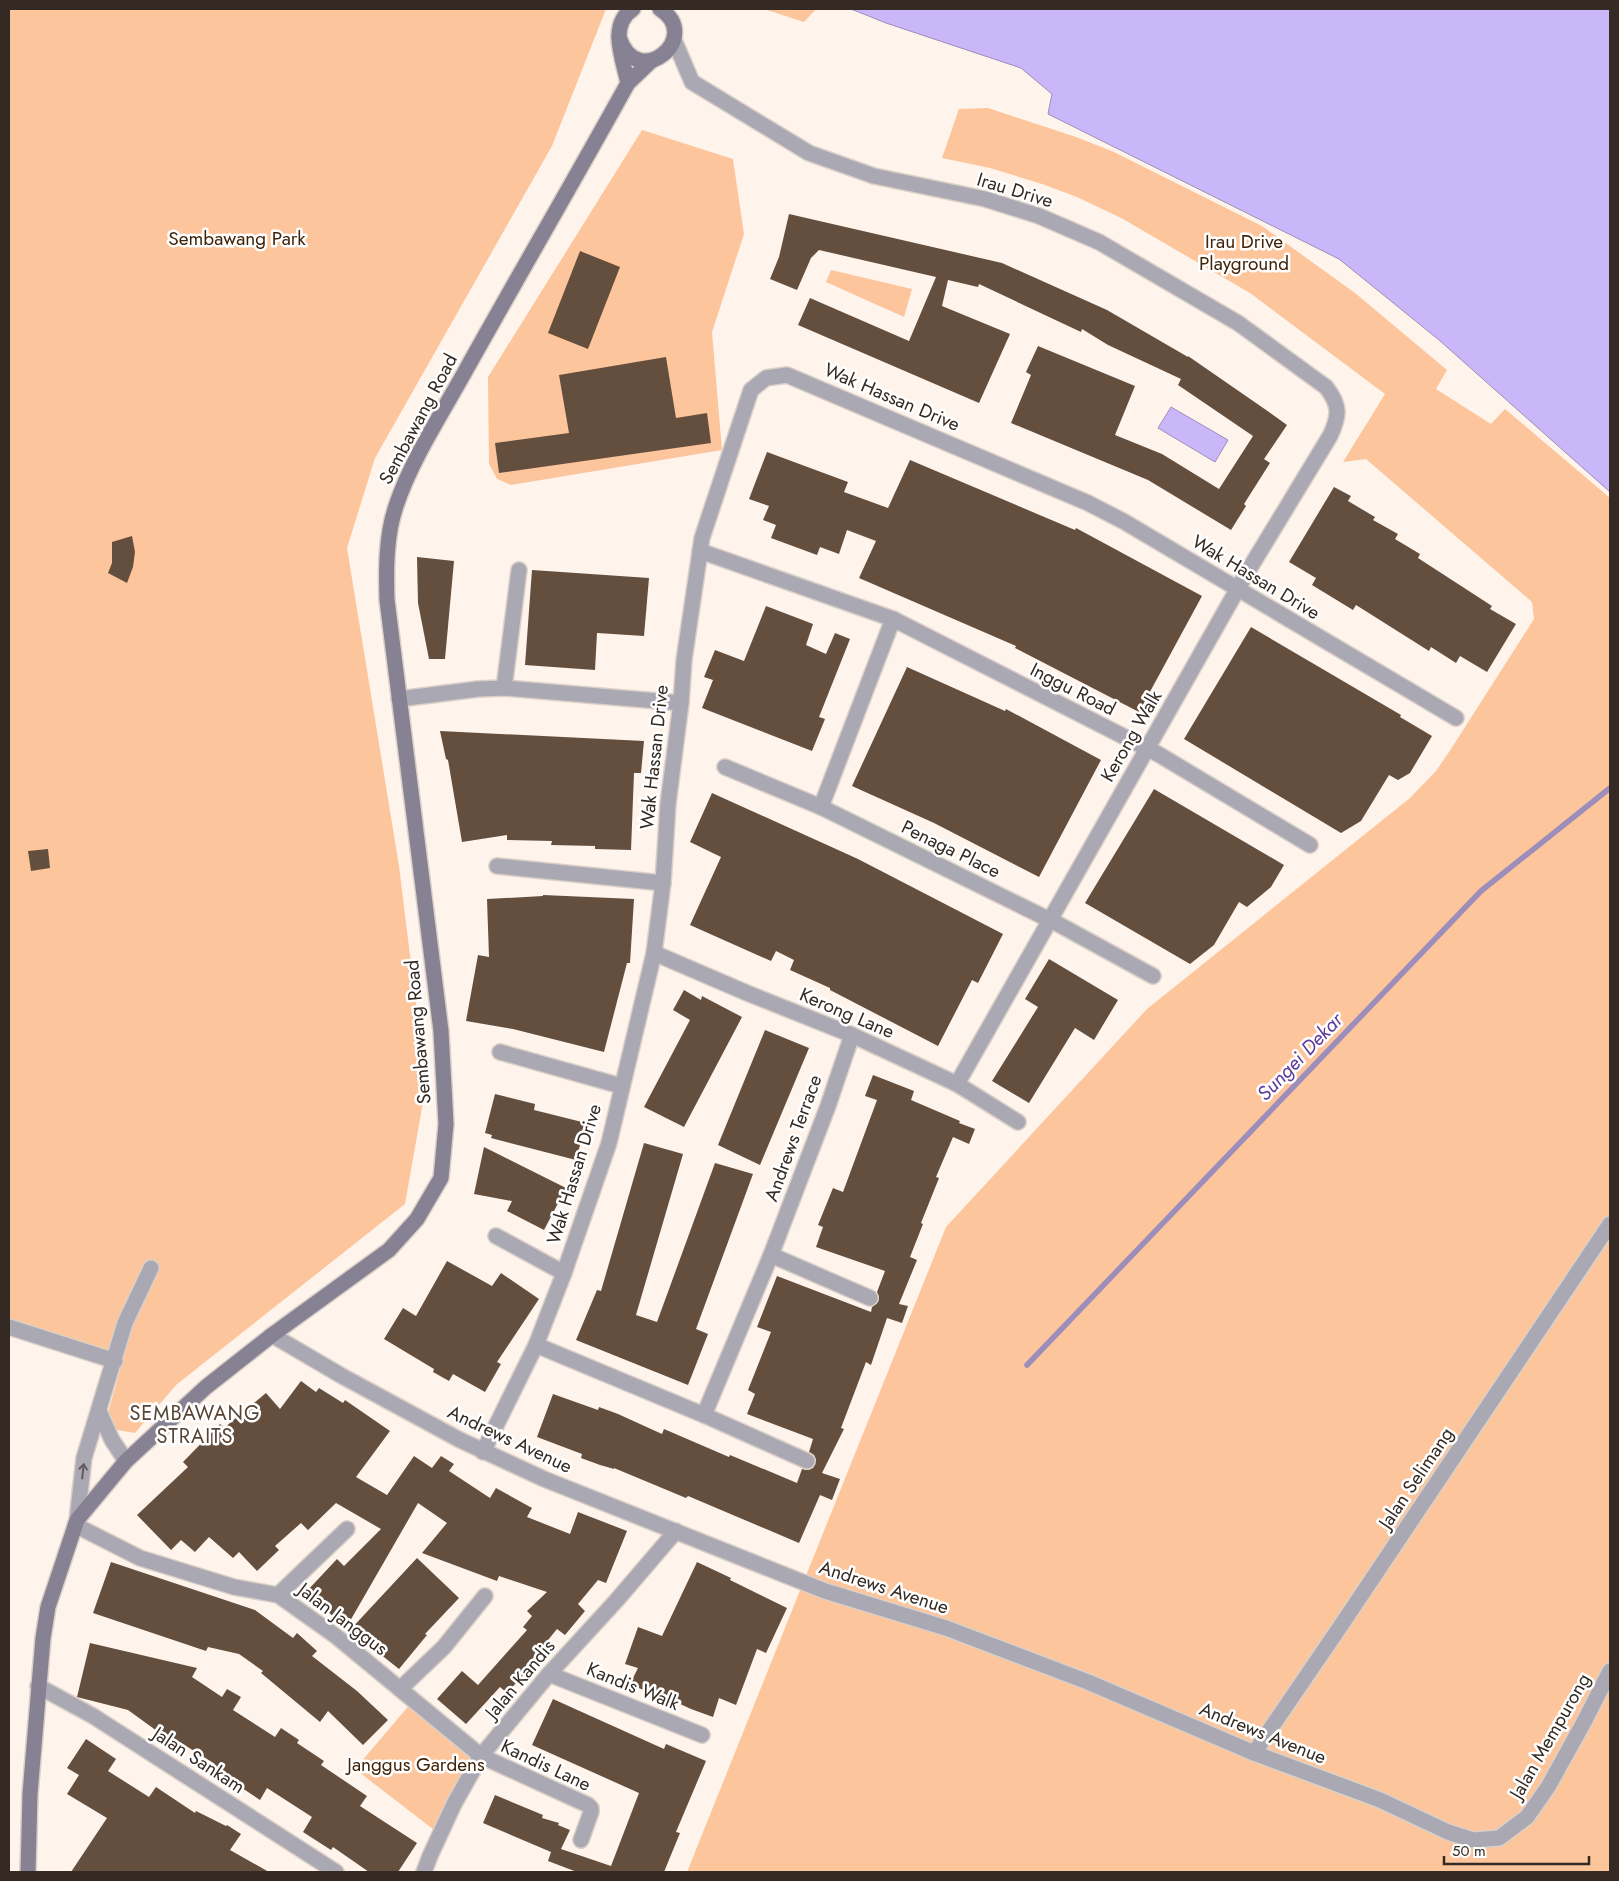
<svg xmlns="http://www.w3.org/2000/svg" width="1619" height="1881" viewBox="0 0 1619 1881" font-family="Jost,sans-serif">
  <rect width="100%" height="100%" fill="#fef4ec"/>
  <g fill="#fdc59b">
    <path d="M9 9H606L552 146 375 458 347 548 399 866 426 1085 405 1204 176 1385 135 1433 117 1430 106 1420 124 1356 9 1318Z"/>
    <path d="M764 9H816L804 22Z"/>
    <path d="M988 108 1076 137 1114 152 1262 226 1355 293 1447 370 1436 389 1491 424 1505 409 1610 498V1872H687L946 1227 1147 1009 1410 798 1436 771 1451 749 1534 619 1532 602 1366 459 1343 462 1385 394 1250 293 1123 219 1077 197 1042 184 990 168 942 158 959 109Z"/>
    <path d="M642 130 733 159 744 234 712 332 722 450 511 485 497 479 489 464 488 377Z"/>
    <path d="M831 270 912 289 904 317 826 282Z"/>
    <path d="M412 1702 428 1715 450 1741 478 1757 444 1807 438 1833 355 1769Z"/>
  </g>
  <g fill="#c9b7fa" stroke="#9c8dba">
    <path d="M851 9H1610V492L1439 340 1339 259 1048 114 1052 94 1021 68 886 23Z"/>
    <path d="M1171 407 1228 440 1215 462 1158 428Z"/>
  </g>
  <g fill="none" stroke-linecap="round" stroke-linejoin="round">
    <path stroke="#9c8dba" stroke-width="5.5" d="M1027 1365 1481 891 1610 788"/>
  </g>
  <g fill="#644f3f">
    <path d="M789 214 1002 263 1107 310 1188 357V356L1269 412 1287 425 1264 459 1270 463 1244 504 1246 506 1231 530 1148 480 1011 423 1031 375 1026 372 1038 346 1135 386 1115 435 1162 454 1219 489 1253 436 1178 385 1181 379 1108 345 1082 329 1081 332 979 284 978 287 948 280 942 306 1010 334 979 403 798 325 810 298 909 341 936 277 819 250 811 258 797 290 770 279 779 257Z"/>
    <path d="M580 251 620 267 588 349 548 333Z"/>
    <path d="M666 357 676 418 707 413 711 443 499 473 495 443 569 433 559 375Z"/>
    <path d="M767 452 848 482 844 492 888 508 910 460 1075 530 1076 528 1202 596 1139 712 1015 648 1016 646 859 578 876 541 847 530 839 554 820 547 817 555 771 538 776 525 763 520 769 506 749 499Z"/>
    <path d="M1334 487 1351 496 1348 501 1375 517 1373 520 1398 534 1395 539 1420 554 1418 558 1492 606 1490 609 1516 624 1487 672 1460 656 1456 663 1431 647 1429 651 1356 605 1353 610 1312 585 1316 578 1289 562Z"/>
    <path d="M132 536 135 552 133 567 127 583 108 573 112 563V542Z"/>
    <path d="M417 557 454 561 445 659H429L418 603Z"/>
    <path d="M532 570 649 578 644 636 597 633 595 670 525 665Z"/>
    <path d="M766 606 813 624 806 645 826 654 835 633 850 639 819 717 825 719 812 751 702 708 713 680 704 677 715 650 744 661Z"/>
    <path d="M1251 627 1401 715 1400 717 1432 736 1410 773 1398 780 1389 775 1361 821 1341 833 1184 739Z"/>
    <path d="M907 667 1005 711 1006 709 1101 760 1039 877 934 823 852 786Z"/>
    <path d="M440 731 644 741 641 773H634L631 850 595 849V846L551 845 552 841 507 840V835L462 842 448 760 446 759Z"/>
    <path d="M1154 789 1284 865 1271 887 1247 907 1239 902 1214 945 1190 964 1085 903Z"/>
    <path d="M712 793 858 859 1003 934 978 983 972 980 938 1046 830 990V988L790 970 794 960 776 951 771 961 690 925 721 857 690 842Z"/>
    <path d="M48 849 50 868 31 871 28 851Z"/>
    <path d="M543 895 634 899 630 963H627L604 1052 513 1029 466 1021 478 955 489 957 487 899 543 896Z"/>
    <path d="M1049 959 1118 1000 1094 1040 1075 1028 1029 1103 992 1081 1038 1007 1025 999Z"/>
    <path d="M684 990 701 1000 702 996 742 1017 684 1127 644 1107 690 1020 673 1010Z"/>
    <path d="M765 1030 809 1048 760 1165 718 1145Z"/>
    <path d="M873 1075 914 1091 911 1100 960 1121 959 1123 975 1129 969 1144 953 1137 936 1177 939 1178 921 1223 923 1224 910 1257 917 1260 899 1304 908 1306 902 1323 887 1318 871 1365 866 1362 841 1428 844 1429 822 1473 840 1479 832 1500 820 1495 799 1543 688 1496 686 1498 614 1468V1469L600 1465 581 1458 582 1454 537 1437 553 1394 598 1410 599 1407 618 1414 662 1434 664 1429 729 1457 730 1455 797 1483 802 1469 807 1470 813 1468 816 1460 814 1455 809 1452 813 1439 747 1414 755 1394 748 1390 771 1332 757 1327 777 1276 871 1312 872 1307 878 1302 879 1297 877 1292 885 1271 816 1247 823 1227 818 1225 833 1188 843 1192 877 1100 865 1096Z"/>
    <path d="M495 1094 535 1104 534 1110 586 1123 576 1160 491 1138 492 1135 485 1133Z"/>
    <path d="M644 1143 683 1154 636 1315 657 1322 715 1163 753 1174 696 1329 708 1334 688 1385 576 1340 597 1290 601 1291Z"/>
    <path d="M484 1147 566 1188 544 1230 507 1211 512 1201 474 1194Z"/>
    <path d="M447 1261 492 1286 501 1273 539 1299 497 1362 501 1364 485 1392 453 1374 449 1381 433 1372 434 1369 384 1339 403 1308 416 1316Z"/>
    <path d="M301 1381 316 1392 319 1388 343 1403 345 1400 390 1431 356 1477 387 1495 414 1456 432 1468 441 1456 454 1464 449 1471 490 1498 496 1488 532 1508 527 1517 570 1534 578 1512 627 1531 606 1583 598 1580 578 1604 585 1611 565 1635 557 1629 531 1661 534 1663 507 1693 500 1687 466 1724 437 1699 462 1671 478 1685 527 1630 523 1627 532 1616 527 1611 547 1592 499 1576 497 1581 422 1553 447 1523 418 1503 346 1628 306 1592 337 1559 344 1566 381 1529 336 1503 308 1530 301 1523 275 1546 279 1550 257 1571 239 1552 233 1558 209 1537 195 1552 181 1540 171 1550 137 1515 188 1467 183 1462 220 1424 224 1428 266 1393 280 1409Z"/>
    <path d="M417 1558 459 1598 425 1634 427 1635 399 1669 350 1630Z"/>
    <path d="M111 1562 255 1610 293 1638 297 1633 317 1651 312 1656 357 1691 388 1720 363 1745 328 1711 320 1722 261 1673 263 1671 239 1654 208 1647 206 1651 93 1613Z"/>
    <path d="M697 1562 731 1578 730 1580 787 1608 766 1653 757 1649 736 1705 719 1698 713 1717 691 1709 652 1691 650 1693 630 1684 638 1668 625 1664 638 1627 662 1636Z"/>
    <path d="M90 1643 197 1668 192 1677 222 1697 227 1689 241 1697 233 1710 275 1737 281 1728 299 1740 297 1743 324 1761 321 1765 367 1796 360 1806 417 1843 398 1872H369L333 1847 331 1850 303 1832 312 1817 267 1788 260 1800 242 1788 244 1785 214 1766 215 1764 170 1736 168 1739 128 1710 77 1697Z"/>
    <path d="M553 1699 664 1749 666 1744 706 1761 676 1832 680 1833 664 1872H577L548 1861 551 1852 483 1823 495 1795 543 1815 542 1818 559 1823 558 1825 570 1830 561 1849 611 1866 639 1793 532 1745Z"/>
    <path d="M86 1739 116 1759 108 1771 149 1797 156 1787 195 1813 196 1811 226 1826 227 1825 241 1834 230 1850 269 1872H71L107 1818 67 1794 79 1775 67 1768Z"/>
  </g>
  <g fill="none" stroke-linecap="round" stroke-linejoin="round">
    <g stroke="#dad0c8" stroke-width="18">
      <g id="street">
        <path d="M674 40 692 82 809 153 874 176 985 199 1039 216 1099 242 1238 323 1326 387C1340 405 1340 415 1330 436L1245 576 957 1084"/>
        <path d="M700 551 893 619 1158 754 1310 845"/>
        <path d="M504 688 519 570"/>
        <path d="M399 699 478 689 504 688 681 703"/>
        <path d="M725 767 821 807 1058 924 1153 976"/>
        <path d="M821 807 893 619"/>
        <path d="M497 866 663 883"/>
        <path d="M654 953 747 993 852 1035 957 1084 1018 1122"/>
        <path d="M500 1052 621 1086"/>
        <path d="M496 1236 564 1273"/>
        <path d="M771 1255 870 1298"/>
        <path d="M9 1327 115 1361"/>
        <path d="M272 1335 342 1376 460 1440 544 1479 825 1591 946 1628 1088 1682 1254 1753 1380 1800 1448 1832 1473 1840 1499 1838 1527 1817 1548 1787 1584 1722 1610 1671"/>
        <path d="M536 1345 704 1415 807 1461"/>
        <path d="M99 1411 112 1440 126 1461"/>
        <path d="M704 1415 771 1255 828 1106 852 1035"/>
        <path d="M483 1452 536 1345 564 1273 609 1143 654 953 663 883 668 804 681 703 684 660 702 538 751 390 766 378 787 375 1088 503 1123 521 1456 718"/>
        <path d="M77 1520 84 1458 125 1323 151 1268"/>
        <path d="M75 1525 140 1558 234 1587 278 1595 337 1637 481 1756 588 1805 591 1808V1812L581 1840"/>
        <path d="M278 1595 347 1529"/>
        <path d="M549 1674 702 1735"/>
        <path d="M38 1686 93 1716 336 1872"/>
        <path d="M400 1689 444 1647 485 1596"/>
        <path d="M1254 1753 1344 1621 1610 1224"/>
        <path d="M424 1872 430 1856 454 1804 481 1756 549 1674 616 1601 676 1531"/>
      </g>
    </g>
    <g stroke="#dad0c8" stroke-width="18">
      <g id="secondary">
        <path d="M619 37C637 93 704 37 660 9"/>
        <path d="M628 83C623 60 608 24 633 9"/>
        <path d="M28 1872 30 1794 43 1638 48 1607 77 1520 126 1461 206 1387 272 1335 389 1250 417 1219 441 1178 446 1124 441 1031 387 600C386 569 386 535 396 506 411 460 444 410 467 368 520 273 575 179 628 83L651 61"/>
      </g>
    </g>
    <use href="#street" stroke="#aaa8b3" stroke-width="15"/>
    <use href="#secondary" stroke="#868293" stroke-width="15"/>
  </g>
  <defs><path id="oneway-shaft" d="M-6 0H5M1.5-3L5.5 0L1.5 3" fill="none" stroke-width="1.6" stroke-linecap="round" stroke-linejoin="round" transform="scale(1.25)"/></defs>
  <use stroke="#635c5d" href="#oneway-shaft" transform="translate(83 1471) rotate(-84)"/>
  <g text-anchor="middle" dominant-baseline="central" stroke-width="5" stroke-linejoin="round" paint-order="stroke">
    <g font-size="19" fill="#342a23" stroke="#fff">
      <text transform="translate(1015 190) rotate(17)">Irau Drive</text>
      <text transform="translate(892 397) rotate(23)">Wak Hassan Drive</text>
      <text transform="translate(418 419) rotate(-62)">Sembawang Road</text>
      <text transform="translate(1256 577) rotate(31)">Wak Hassan Drive</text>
      <text transform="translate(1073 689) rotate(27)">Inggu Road</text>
      <text transform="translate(1131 736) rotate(-60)">Kerong Walk</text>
      <text transform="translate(654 757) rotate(-84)">Wak Hassan Drive</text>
      <text transform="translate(951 849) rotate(26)">Penaga Place</text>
      <text transform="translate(847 1013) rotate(23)">Kerong Lane</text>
      <text transform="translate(418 1032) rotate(-95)">Sembawang Road</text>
      <text transform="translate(793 1138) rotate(-70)">Andrews Terrace</text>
      <text transform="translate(574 1174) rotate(-73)">Wak Hassan Drive</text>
      <text transform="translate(510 1439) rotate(25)">Andrews Avenue</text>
      <text transform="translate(1416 1478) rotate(-56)">Jalan Selimang</text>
      <text transform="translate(884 1587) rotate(18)">Andrews Avenue</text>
      <text transform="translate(343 1619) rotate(37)">Jalan Janggus</text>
      <text transform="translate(520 1679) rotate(-50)">Jalan Kandis</text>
      <text transform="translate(633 1686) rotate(22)">Kandis Walk</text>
      <text transform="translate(1263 1733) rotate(22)">Andrews Avenue</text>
      <text transform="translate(1550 1736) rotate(-60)">Jalan Mempurong</text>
      <text transform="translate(199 1760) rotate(33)">Jalan Sankam</text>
      <text transform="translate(546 1765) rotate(25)">Kandis Lane</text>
    </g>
    <g font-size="19" fill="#412309" stroke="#fff">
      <text x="237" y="238">Sembawang Park</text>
      <text x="1244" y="241">Irau Drive<tspan x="1244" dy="22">Playground</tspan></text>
      <text x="416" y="1764">Janggus Gardens</text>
    </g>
    <g font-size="20" font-style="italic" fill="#5e3c9b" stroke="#fff">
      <text transform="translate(1300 1057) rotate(-46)">Sungei Dekar</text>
    </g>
    <g font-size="20" letter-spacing="1" fill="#584434" stroke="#fff">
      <text x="195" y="1413">SEMBAWANG<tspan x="195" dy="23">STRAITS</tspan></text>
    </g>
  </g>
  <rect width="1619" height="1881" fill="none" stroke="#342a23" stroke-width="20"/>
  <path d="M1444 1856v8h145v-8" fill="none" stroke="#342a23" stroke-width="2.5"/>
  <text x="1452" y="1856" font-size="15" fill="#342a23" stroke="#ffffff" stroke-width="4" paint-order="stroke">50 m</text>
</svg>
